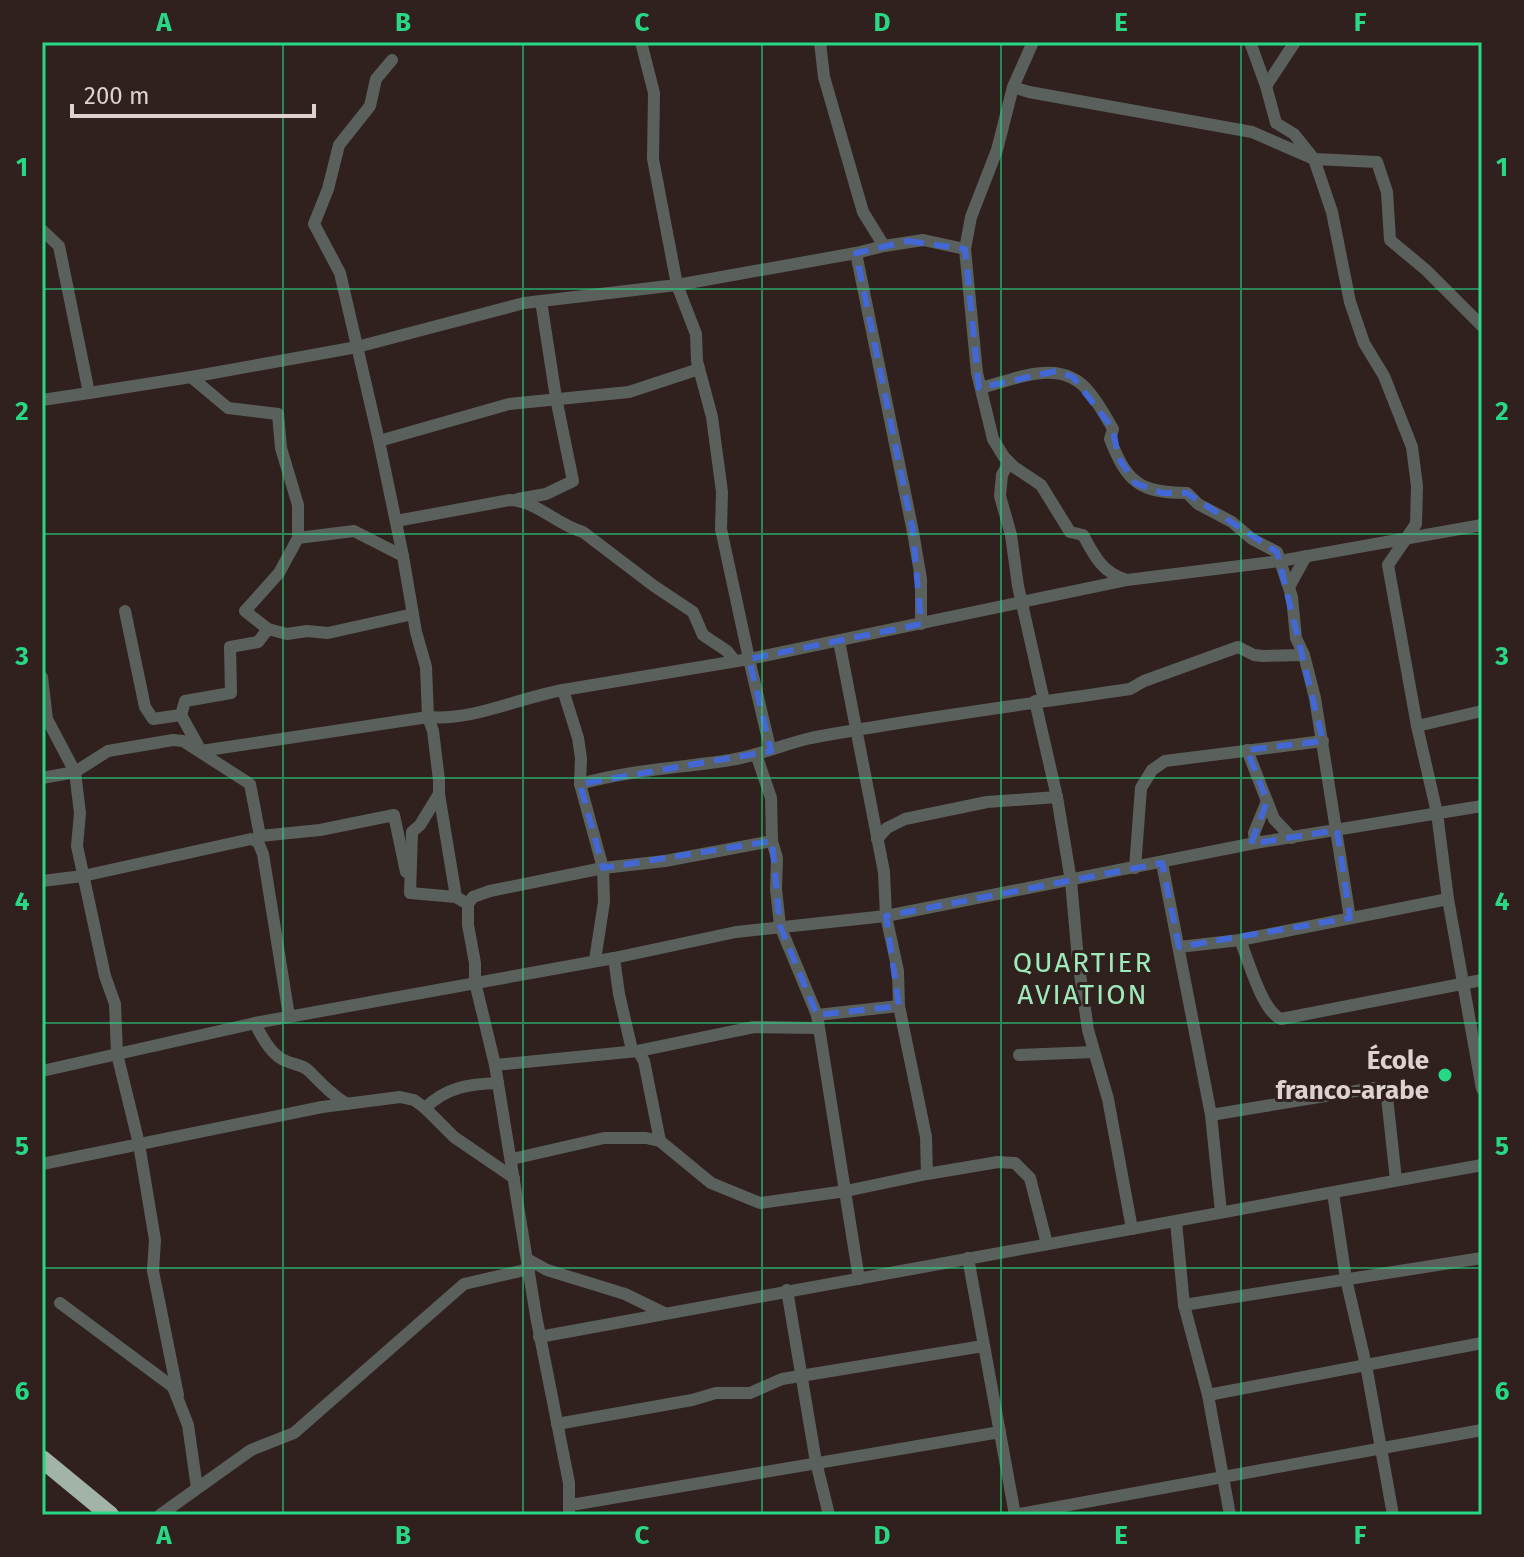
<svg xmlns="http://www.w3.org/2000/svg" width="1524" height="1557" viewBox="0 0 1524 1557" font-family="'Fira Sans',sans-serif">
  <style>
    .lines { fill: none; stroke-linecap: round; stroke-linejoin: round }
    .minor { stroke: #5a615c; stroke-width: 12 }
    .highway { stroke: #a2b3a8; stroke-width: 18 }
    .marked { fill: none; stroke: #4368d6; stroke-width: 6; stroke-dasharray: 16 10; stroke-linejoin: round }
    .grid { fill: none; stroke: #29d885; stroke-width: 2; stroke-opacity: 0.55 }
    .poi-dot { fill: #29d885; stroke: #30211f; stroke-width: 3 }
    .labels { text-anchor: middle; stroke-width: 6; stroke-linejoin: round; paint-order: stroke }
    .poi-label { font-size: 26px; font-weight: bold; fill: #ddd2d0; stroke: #30211f; text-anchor: end }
    .neighbourhood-label { font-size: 28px; letter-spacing: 2px; fill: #9ee9ba; stroke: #30211f }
    .neatline { fill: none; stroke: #29d885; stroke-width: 3 }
    .grid-label { font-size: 26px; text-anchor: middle; font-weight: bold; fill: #29d885 }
  </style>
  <rect width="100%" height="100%" fill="#30211f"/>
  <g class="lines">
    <!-- minor -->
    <g class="minor">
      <polyline points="820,42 824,77 863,212 884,246 923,240 965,249"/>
      <path d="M1033 42 1013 87 997 150 971 217 965 249 977 373 993 439 1004 457 1014 467 1041 485 1070 532 1083 535C1094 555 1101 571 1124 579"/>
      <polyline points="1250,42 1266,86 1276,123 1294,134 1314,159 1377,162 1387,192 1390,240 1426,270 1482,326"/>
      <polyline points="392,60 376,79 370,106 339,145 328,189 314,224 340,273 379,441 403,556"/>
      <polyline points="1266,86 1295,42"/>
      <polyline points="1013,87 1029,92 1252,132 1314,159 1332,212 1350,302 1364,343 1384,376 1412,447 1417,486 1416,524 1388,565 1417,726 1437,813 1448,899 1482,1089"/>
      <polyline points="42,230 59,246 89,393 191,377 228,408 278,414 281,448 298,505 298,538 354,531 403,556 416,632 426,667 428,717 433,731 439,780 439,794 420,825 412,832 410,893 456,897"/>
      <polyline points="884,246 856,253 677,285 696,334 697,361 712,417 722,492 721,529 749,659 1127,580 1280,561 1482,525"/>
      <polyline points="856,253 913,532 921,579 921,624"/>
      <polyline points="191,377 357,347 524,303 677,285 653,159 654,93 641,42"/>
      <path d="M981 388C1017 379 1062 356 1090 393 1099 404 1106 417 1113 429L1110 439C1127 482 1139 493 1187 493L1198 504 1232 522 1252 539 1277 552 1292 597 1296 638 1304 655 1315 698 1350 918"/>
      <polyline points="42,400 89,393"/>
      <polyline points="379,441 509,404 629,392 699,369"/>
      <polyline points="1009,462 1002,475 1000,496 1011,535 1018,586 1044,701"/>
      <polyline points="518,499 546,494 573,481 556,398 541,301"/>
      <path d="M396 521 510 500C537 501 557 525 583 532L654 586 693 612 703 635 727 651 735 661"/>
      <polyline points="1289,587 1306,556"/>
      <path d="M125 611 145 707 153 719 181 715 201 751 428 717C475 721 517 698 563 690L578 738 581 758 580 784 603 868 604 902 595 960"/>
      <polyline points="268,629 287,634 307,631 328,633 413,614"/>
      <polyline points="839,641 884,872 886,916 898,971 899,1006 926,1137 927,1174 998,1162 1015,1163 1030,1178 1047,1244"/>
      <polyline points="42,677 47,719 75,772 80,813 77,846 105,976 115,1004 117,1054 139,1144 155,1240 153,1271 178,1395"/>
      <polyline points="563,690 749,659 770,748"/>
      <polyline points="1035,701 1057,797 1071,881 1078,960 1088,1030 1108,1099 1132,1229"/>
      <polyline points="181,715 185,701 231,693 230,647 258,642 268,629 245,611 279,573 298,538"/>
      <polyline points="1417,726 1482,711"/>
      <polyline points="1247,750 1274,819 1292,838"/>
      <polyline points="756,754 771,798 772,841 777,858 776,889 780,926 817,1015 859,1279"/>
      <polyline points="42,778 75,772 108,751 173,740 183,741 250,784 260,836 320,830 394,815 406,872"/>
      <path d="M580 784C629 770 680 768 730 760 758 756 784 744 811 738 917 718 1023 705 1130 689L1144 681 1238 647 1254 655 1263 656 1304 655"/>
      <polyline points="439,794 456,897 468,904 468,925 475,963 475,982 495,1065 536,1316 569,1483 569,1515"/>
      <polyline points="877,839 887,828 905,819 987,802 1057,797"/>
      <polyline points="1255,843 1254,833 1267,801"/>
      <polyline points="1162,863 1211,1115 1221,1212"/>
      <polyline points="1135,868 1141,788 1152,770 1165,761 1323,741"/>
      <polyline points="42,881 83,876 251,839 258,842 263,854 289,1016"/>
      <polyline points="468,904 473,897 490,891 603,868 665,861 772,841"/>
      <path d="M1240 940C1248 959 1262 1011 1281 1019L1482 980"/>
      <polyline points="1179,947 1240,940 1448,899"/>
      <polyline points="614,958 619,994 632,1050"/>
      <polyline points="817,1015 899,1006"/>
      <path d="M255 1023C261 1036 272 1056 286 1061 294 1065 302 1064 309 1071 322 1084 331 1094 347 1104"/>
      <polyline points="638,1051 754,1027 818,1028"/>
      <polyline points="1019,1055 1094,1052"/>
      <polyline points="495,1065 638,1051 644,1061 660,1141"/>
      <polyline points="42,1071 255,1023 614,958 736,932 886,916 1255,843 1482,806"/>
      <path d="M425 1108C447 1087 469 1084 498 1083"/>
      <polyline points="1211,1115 1374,1088 1382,1091 1387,1097 1396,1180"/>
      <polyline points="512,1159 604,1138 646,1138 660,1141 711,1183 760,1203 846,1191 927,1174"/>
      <polyline points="42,1164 322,1107 400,1097 414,1100 425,1108 454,1137 514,1178"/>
      <polyline points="1333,1193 1346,1279 1366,1365 1393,1515"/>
      <polyline points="1176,1222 1184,1305 1208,1395 1230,1515"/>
      <polyline points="968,1258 1015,1515"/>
      <polyline points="527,1259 547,1270 625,1294 664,1313"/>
      <polyline points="787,1290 816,1462 829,1515"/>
      <polyline points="60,1303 173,1387 188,1425 197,1488"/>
      <polyline points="1184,1305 1482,1258"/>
      <polyline points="539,1337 1482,1165"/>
      <polyline points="1208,1395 1482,1343"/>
      <polyline points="557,1424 692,1400 716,1393 750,1393 782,1379 983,1346"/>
      <polyline points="571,1505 1000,1432"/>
      <polyline points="160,1515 251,1450 294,1433 464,1284 529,1269"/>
      <polyline points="1014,1515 1482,1430"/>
    </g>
    <!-- highway -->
    <polyline class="highway" points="42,1459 110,1515"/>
  </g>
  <!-- marked area -->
  <path class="marked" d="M908 241 965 249 979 388 1056 371 1073 377 1113 429 1118 457 1135 483 1162 493H1187L1277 552 1323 741 1247 750 1267 801 1251 844 1337 830 1350 918 1179 947 1162 863 886 916 899 1006 817 1015 780 926 772 841 603 868 580 784 771 751 749 659 921 624 913 532 856 253Z"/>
  <!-- grid -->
  <path class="grid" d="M283 42V1515M523 42V1515M762 42V1515M1001 42V1515M1241 42V1515M42 289H1482M42 534H1482M42 778H1482M42 1023H1482M42 1268H1482"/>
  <!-- markers -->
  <circle class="poi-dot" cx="1445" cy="1075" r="8"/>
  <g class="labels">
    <!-- poi labels -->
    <g class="poi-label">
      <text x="1429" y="1069">École<tspan x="1429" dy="30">franco-arabe</tspan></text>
    </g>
    <!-- neighbourhood labels -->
    <g class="neighbourhood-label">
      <text x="1083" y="972">QUARTIER<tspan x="1083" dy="32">AVIATION</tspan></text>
    </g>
  </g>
  <!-- border -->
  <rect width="1524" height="1557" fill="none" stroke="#30211f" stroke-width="88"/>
  <!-- scale -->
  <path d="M72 104v12h242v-12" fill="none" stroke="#ddd2d0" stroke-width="4"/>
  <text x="84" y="104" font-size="24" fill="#ddd2d0" stroke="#30211f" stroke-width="6" paint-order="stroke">200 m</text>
  <rect x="44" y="44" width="1436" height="1469" class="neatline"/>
  <g class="grid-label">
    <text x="164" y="31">A</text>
    <text x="403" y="31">B</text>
    <text x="642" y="31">C</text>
    <text x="882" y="31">D</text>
    <text x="1121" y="31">E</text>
    <text x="1360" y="31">F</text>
    <text x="22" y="176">1</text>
    <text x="1502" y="176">1</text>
    <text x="22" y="420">2</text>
    <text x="1502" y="420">2</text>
    <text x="22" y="665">3</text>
    <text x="1502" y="665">3</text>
    <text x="22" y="910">4</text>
    <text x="1502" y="910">4</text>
    <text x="22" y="1155">5</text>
    <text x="1502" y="1155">5</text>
    <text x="22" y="1400">6</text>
    <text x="1502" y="1400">6</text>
    <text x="164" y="1544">A</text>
    <text x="403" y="1544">B</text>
    <text x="642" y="1544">C</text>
    <text x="882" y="1544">D</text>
    <text x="1121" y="1544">E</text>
    <text x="1360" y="1544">F</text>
  </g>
</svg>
